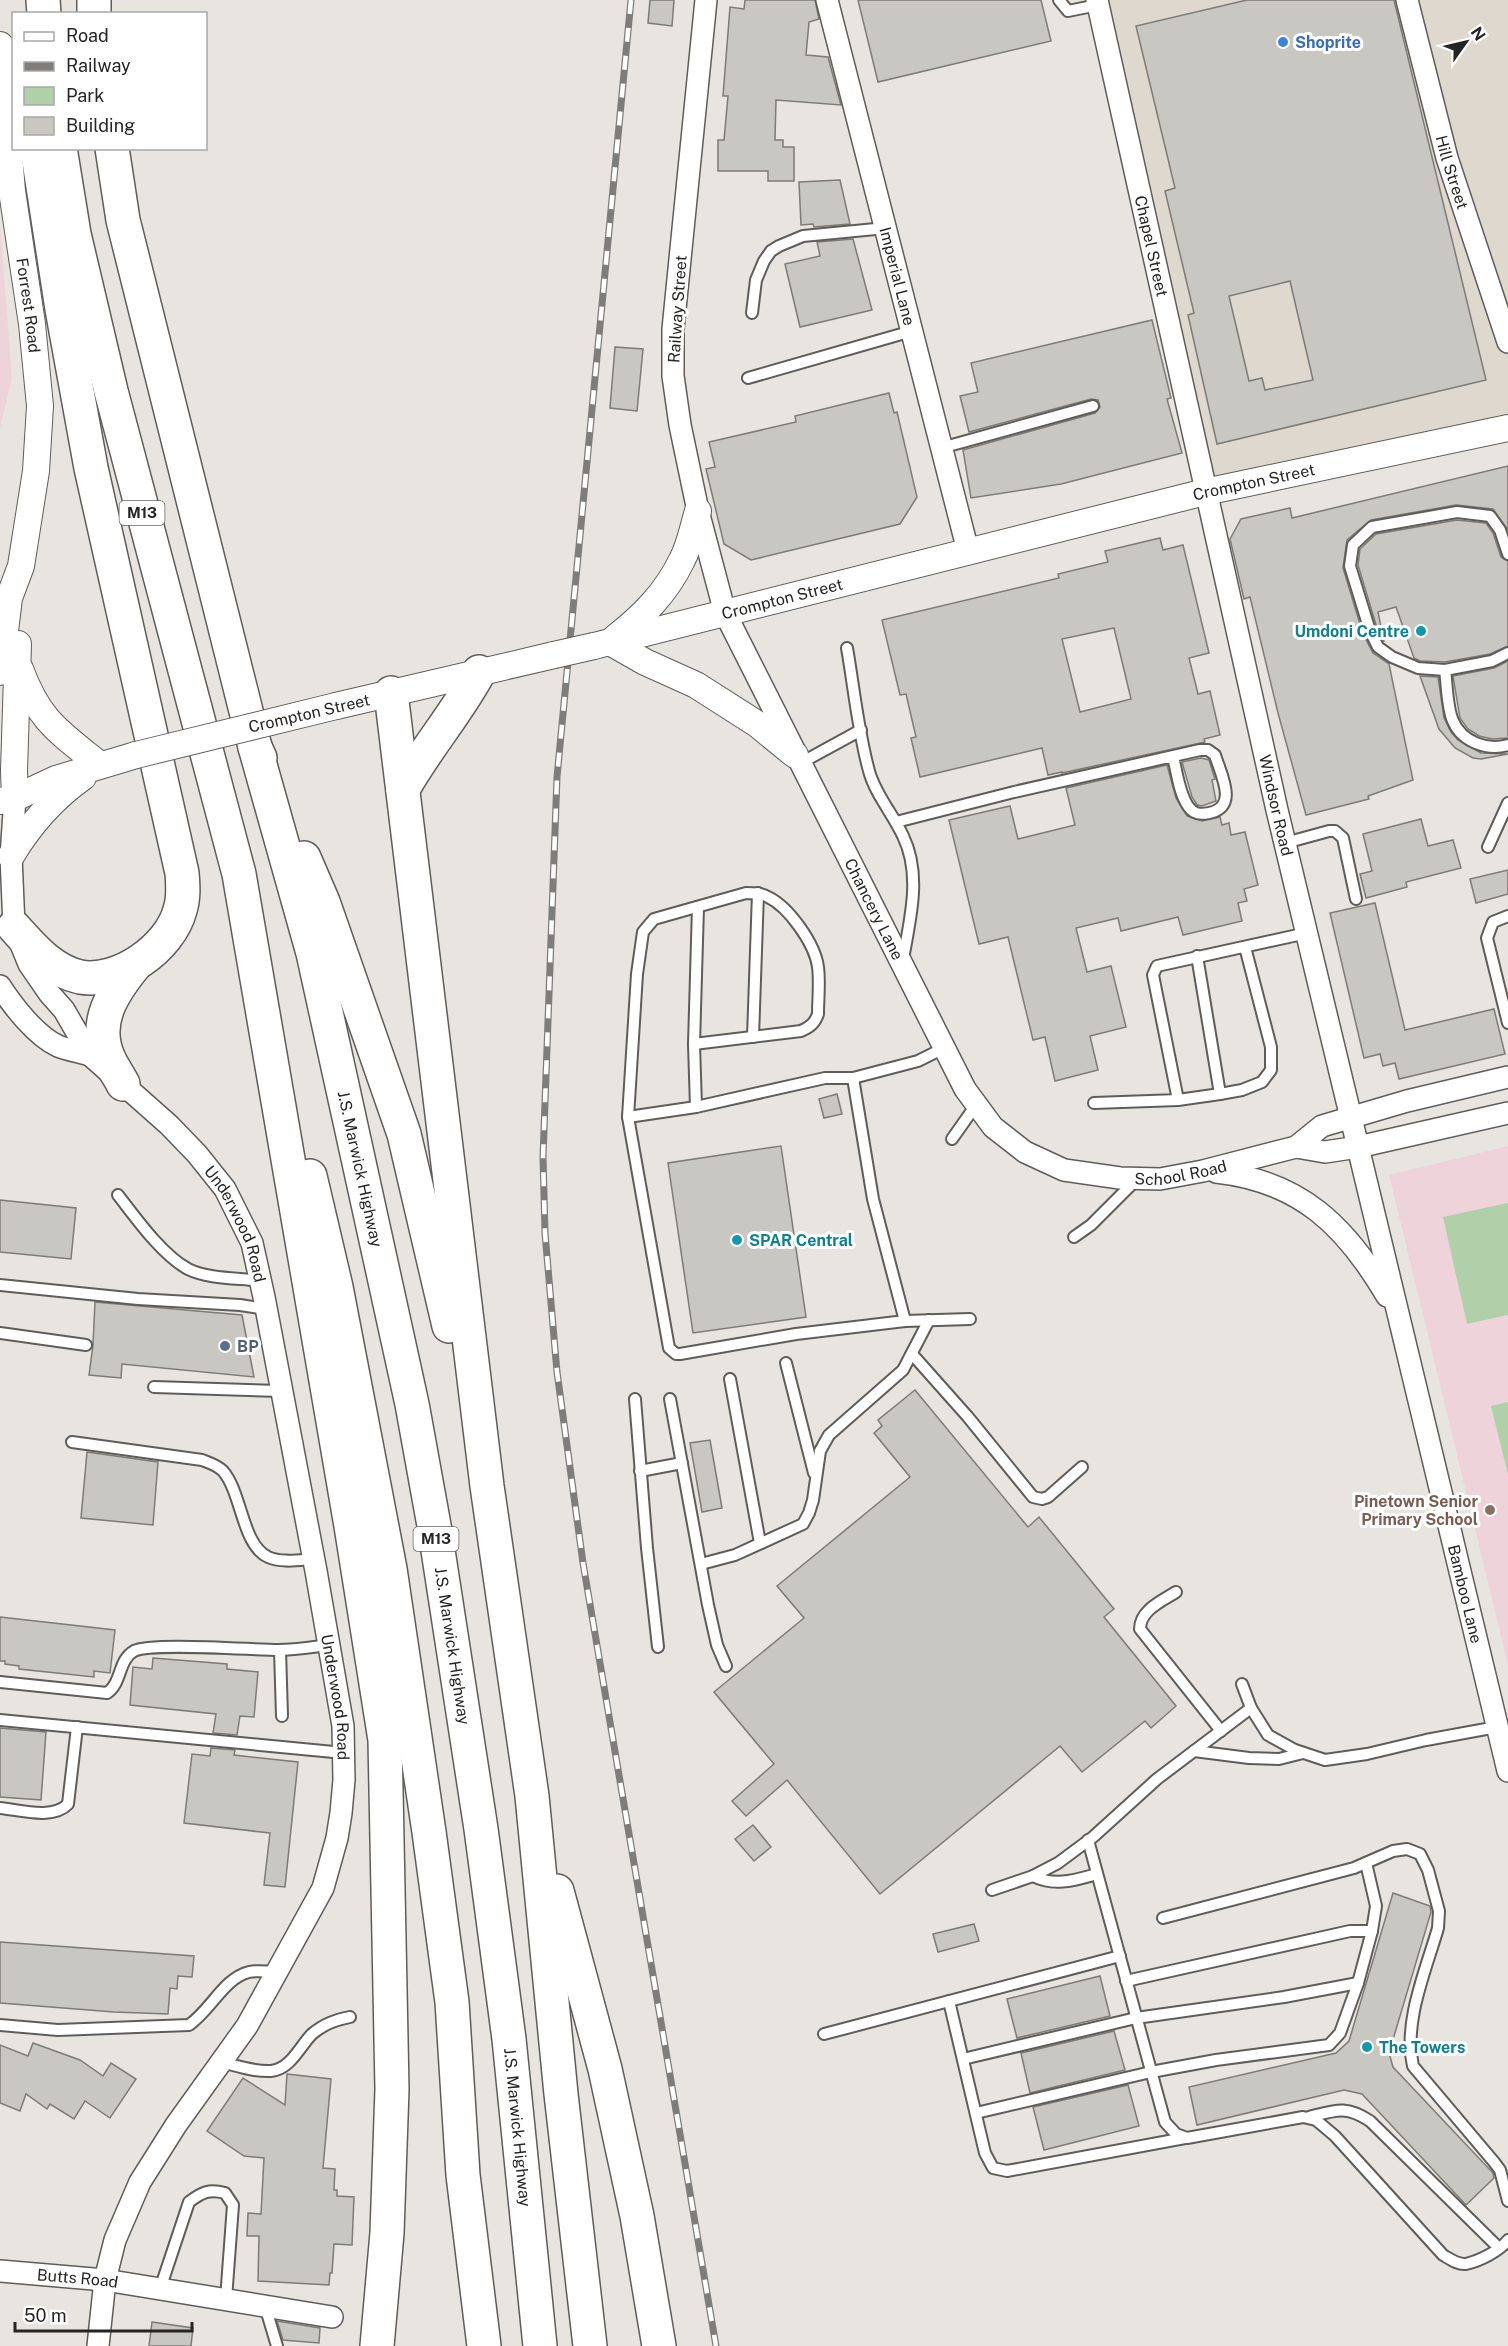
<svg xmlns="http://www.w3.org/2000/svg" width="1508" height="2346" viewBox="0 0 1508 2346" font-family="'Public Sans',sans-serif">
  <style>
    .built { fill: #dfd8ce }
    .education { fill: #eed4da }
    .green { fill: #b0d0a9 }
    .building { fill: #c9c7c2; stroke: #7d7b76; stroke-width: 1.5; fill-rule: evenodd }
    .lines { fill: none; stroke-linecap: round; stroke-linejoin: round }
    .service-casing { stroke: #5f5d59; stroke-width: 14 }
    .minor-casing { stroke: #5f5d59; stroke-width: 24 }
    .tertiary-casing { stroke: #5f5d59; stroke-width: 28 }
    .motorway-casing { stroke: #5f5d59; stroke-width: 36 }
    .service { stroke: #fff; stroke-width: 10 }
    .minor { stroke: #fff; stroke-width: 21 }
    .tertiary { stroke: #fff; stroke-width: 26 }
    .motorway { stroke: #fff; stroke-width: 33 }
    .rail-casing { stroke: #7f7d7a; stroke-width: 7 }
    .rail { stroke: #fff; stroke-width: 4.5; stroke-dasharray: 14; stroke-linecap: butt }
    .tertiary-bridge-casing { stroke: #5f5d59; stroke-width: 28; stroke-linecap: butt }
    .tertiary-bridge { stroke: #fff; stroke-width: 26 }
    .shop-dot { fill: #3f7fe0; stroke: #fff; stroke-width: 2 }
    .culture-dot { fill: #0f9aa8; stroke: #fff; stroke-width: 2 }
    .service-dot { fill: #5c6f8a; stroke: #fff; stroke-width: 2 }
    .education-dot { fill: #8d6e63; stroke: #fff; stroke-width: 2 }
    .labels { text-anchor: middle; stroke-width: 6; stroke-linejoin: round; paint-order: stroke }
    .shield { fill: #fff; stroke: #676665; stroke-width: 1.5 }
    .shield-label { font-size: 15px; font-weight: bold; fill: #262523 }
    .shop-label { font-size: 16px; font-weight: bold; fill: #366cbe; stroke: #fff; text-anchor: start }
    .street-label { font-size: 16px; fill: #262523; stroke: #fff }
    .culture-label { font-size: 16px; font-weight: bold; fill: #0d838f; stroke: #fff; text-anchor: start }
    .service-label { font-size: 16px; font-weight: bold; fill: #4e5e75; stroke: #fff; text-anchor: start }
    .education-label { font-size: 16px; font-weight: bold; fill: #785e54; stroke: #fff; text-anchor: end }
  </style>
  <rect width="100%" height="100%" fill="#e8e5e0"/>
  <!-- built -->
  <polygon class="built" points="1098,0 1508,0 1508,427 1206,491"/>
  <!-- education -->
  <g class="education">
    <polygon points="0,222 12,378 0,428"/>
    <polygon points="1508,1146 1508,1665 1389,1175"/>
  </g>
  <!-- green -->
  <g class="green">
    <polygon points="1508,1203 1508,1315 1467,1324 1443,1217"/>
    <polygon points="1508,1402 1508,1474 1491,1406"/>
  </g>
  <!-- building -->
  <g class="building">
    <polygon points="650,0 674,0 672,26 648,23"/>
    <polygon points="745,0 815,0 819,19 809,22 806,55 828,57 841,105 776,100 775,140 783,140 783,147 794,147 794,181 768,181 768,171 718,171 718,140 724,140 728,96 723,96 730,7 744,9"/>
    <polygon points="858,0 1041,0 1051,41 878,82"/>
    <path d="M1247 0H1394L1486 380 1217 444 1188 315 1194 313 1165 191 1175 188 1136 26ZM1290 281 1313 380 1265 390 1262 378 1249 381 1229 296Z"/>
    <polygon points="840,180 850,224 814,227 813,224 801,225 799,182"/>
    <polygon points="853,239 872,310 800,327 785,264 820,256 817,242"/>
    <polygon points="1152,320 1171,398 1167,399 1182,453 1061,484 971,498 963,450 1095,413 1100,407 1098,400 1091,399 969,432 960,396 978,392 971,363"/>
    <polygon points="615,347 643,349 637,411 610,408"/>
    <polygon points="889,393 894,413 897,412 917,497 900,524 751,560 724,544 706,469 715,467 709,442 796,422 795,416"/>
    <polygon points="1508,466 1508,530 1493,509 1456,505 1371,520 1347,540 1343,568 1363,634 1373,653 1389,664 1413,780 1368,796 1369,799 1306,815 1278,713 1250,597 1244,599 1230,539 1241,519 1290,508 1292,518"/>
    <polygon points="1457,520 1486,523 1493,533 1501,557 1508,561 1508,646 1490,654 1445,662 1420,661 1414,658 1396,607 1378,612 1384,642 1377,628 1358,565 1360,549 1376,534"/>
    <path d="M1160 538 1163 550 1183 545 1209 653 1189 658 1198 694 1210 691 1220 735 1204 739 1205 742 1062 773V772L1048 775 1042 748 920 777 911 738 916 737 906 694 900 695 882 620 1059 578 1058 574 1108 562 1105 551ZM1114 628 1131 699 1080 712 1062 639Z"/>
    <polygon points="1508,661 1508,738 1492,739 1479,736 1468,729 1460,718 1453,676 1494,668"/>
    <polygon points="1420,676 1438,677 1444,718 1451,732 1458,740 1481,753 1508,754 1481,759 1473,758 1455,748 1439,729"/>
    <polygon points="1201,758 1209,760 1215,779 1212,780 1216,801 1202,806 1197,805 1192,797 1182,762"/>
    <polygon points="1167,765 1176,798 1187,816 1202,821 1220,817 1222,825 1229,823 1231,835 1245,832 1258,885 1244,889 1247,901 1238,903 1242,921 1183,935 1178,917 1121,931 1118,918 1076,928 1087,972 1111,966 1126,1027 1090,1036 1098,1070 1055,1081 1045,1037 1033,1040 1008,937 979,944 949,820 1010,806 1018,839 1075,825 1066,788"/>
    <polygon points="1421,819 1428,846 1453,840 1461,868 1406,882 1407,887 1366,898 1360,874 1372,871 1363,834"/>
    <polygon points="1508,870 1508,894 1476,903 1470,879"/>
    <polygon points="1375,903 1405,1030 1494,1009 1505,1054 1399,1079 1395,1063 1383,1066 1380,1054 1364,1058 1330,913"/>
    <polygon points="837,1094 842,1114 824,1118 819,1099"/>
    <polygon points="781,1146 806,1317 693,1333 668,1163"/>
    <polygon points="0,1200 76,1208 71,1259 0,1252"/>
    <polygon points="95,1302 242,1315 254,1377 122,1364 121,1378 89,1375 93,1345"/>
    <polygon points="915,1390 1028,1527 1039,1517 1114,1609 1104,1617 1176,1706 1151,1728 1145,1721 1082,1772 1060,1746 880,1894 787,1780 746,1816 732,1801 774,1764 714,1692 804,1618 777,1586 910,1477 874,1433 882,1426 878,1420"/>
    <polygon points="710,1440 722,1508 702,1512 690,1443"/>
    <polygon points="87,1452 158,1462 153,1525 81,1518"/>
    <polygon points="0,1617 115,1630 110,1673 94,1671 94,1677 19,1669 19,1666 5,1664 5,1661 0,1661"/>
    <polygon points="153,1658 227,1664 227,1669 258,1672 254,1717 240,1716 237,1735 213,1733 216,1714 130,1705 133,1667 152,1669"/>
    <polygon points="0,1728 46,1732 41,1800 0,1797"/>
    <polygon points="211,1748 235,1750 234,1755 298,1762 285,1887 264,1885 270,1833 184,1823 192,1754 210,1756"/>
    <polygon points="753,1825 771,1847 754,1861 735,1839"/>
    <polygon points="1393,1893 1430,1906 1431,1912 1389,2053 1393,2067 1493,2173 1494,2178 1466,2205 1362,2094 1344,2090 1197,2125 1189,2087 1336,2053 1349,2041"/>
    <polygon points="974,1924 979,1941 938,1952 933,1934"/>
    <polygon points="0,1942 194,1956 192,1977 178,1976 177,1989 170,1988 168,2014 114,2012 0,2003"/>
    <polygon points="1100,1976 1110,2016 1017,2038 1007,1999"/>
    <polygon points="1114,2031 1125,2070 1030,2093 1021,2053"/>
    <polygon points="33,2043 80,2060 103,2076 111,2063 136,2079 110,2118 85,2101 74,2119 50,2104 47,2109 26,2094 20,2111 0,2103 0,2045 28,2056"/>
    <polygon points="287,2074 331,2079 323,2168 335,2169 334,2190 337,2190 337,2196 354,2197 352,2245 334,2244 332,2273 330,2273 329,2285 258,2281 259,2236 247,2236 248,2213 261,2214 264,2158 244,2156 207,2131 243,2078 285,2105"/>
    <polygon points="1128,2085 1139,2126 1044,2150 1033,2107"/>
    <polygon points="277,2321 320,2328 319,2343 283,2340"/>
    <polygon points="152,2322 193,2328 191,2346 149,2346"/>
  </g>
  <g class="lines">
    <defs>
      <g id="service">
        <polyline points="1059,0 1068,11 1098,5"/>
        <polyline points="752,313 756,280 764,261 771,251 779,246 803,236 886,228"/>
        <polyline points="748,378 912,331"/>
        <polyline points="941,448 1093,406"/>
        <polyline points="1508,554 1500,530 1490,516 1457,512 1372,527 1353,545 1350,566 1370,631 1378,647 1392,657 1418,668 1445,670 1492,661 1508,653"/>
        <path d="M847 648C854 688 858 731 869 771 875 794 893 814 903 836 922 875 910 919 903 959"/>
        <path d="M1445 670C1447 684 1447 708 1453 721 1462 742 1487 751 1508 745"/>
        <polyline points="799,764 861,730"/>
        <path d="M896 822 1014 792 1200 750H1208L1215 755C1221 775 1239 807 1209 813 1200 815 1193 814 1188 806 1179 793 1177 772 1173 757"/>
        <polyline points="1285,843 1329,831 1335,831 1343,838 1356,899"/>
        <polyline points="1488,847 1508,803"/>
        <polyline points="1508,916 1493,922 1487,938 1508,1023"/>
        <polyline points="1197,956 1220,1094 1242,1090 1262,1082 1271,1070 1271,1047 1245,947"/>
        <polyline points="753,1037 758,893"/>
        <path d="M694 1044 801 1031C810 1027 815 1023 818 1014 818 999 820 983 818 967 815 944 789 907 768 897 761 893 754 893 746 893L654 919 643 932 637 974 628 1117 669 1348 676 1354H680L796 1334 905 1321"/>
        <polyline points="853,1078 873,1199 905,1321 970,1319"/>
        <polyline points="1178,1100 1220,1094"/>
        <polyline points="1094,1103 1178,1100 1153,975 1157,966 1307,933"/>
        <polyline points="696,1107 694,1044 698,907"/>
        <polyline points="628,1117 696,1107 825,1078 853,1078 918,1061 944,1048"/>
        <polyline points="952,1139 976,1105"/>
        <path d="M118 1195C136 1218 162 1255 188 1269 208 1279 238 1278 261 1281"/>
        <polyline points="1074,1237 1091,1225 1137,1179"/>
        <polyline points="0,1285 138,1299 240,1305 266,1309"/>
        <polyline points="0,1333 86,1345"/>
        <polyline points="912,1354 968,1417 1033,1497 1042,1499 1048,1497 1082,1467"/>
        <polyline points="786,1363 814,1473"/>
        <polyline points="730,1379 760,1543"/>
        <polyline points="154,1387 281,1391"/>
        <polyline points="635,1399 647,1548 658,1647"/>
        <polyline points="670,1399 708,1605 717,1645 726,1666"/>
        <path d="M72 1442 202 1460C210 1463 217 1465 223 1471 242 1493 242 1545 268 1557 281 1563 299 1560 314 1559"/>
        <polyline points="640,1471 682,1463"/>
        <polyline points="701,1564 735,1555 803,1524 809,1513 813,1500 820,1451 829,1435 903,1370 929,1320"/>
        <path d="M1176 1592C1162 1601 1140 1610 1140 1629L1221 1731"/>
        <polyline points="280,1650 282,1716"/>
        <path d="M0 1682 107 1693C122 1683 118 1660 134 1651 151 1642 253 1650 278 1650 295 1650 312 1647 329 1645"/>
        <polyline points="1242,1684 1251,1708 1268,1735 1295,1750 1325,1760 1367,1754 1426,1740 1497,1727"/>
        <polyline points="0,1720 344,1753"/>
        <polyline points="1194,1751 1249,1758 1279,1759 1303,1753"/>
        <path d="M0 1808C20 1810 53 1820 68 1804L77 1727"/>
        <path d="M1088 1840 1165 2122 1176 2134 1187 2138 1303 2117 1316 2120 1335 2136 1443 2255C1450 2259 1458 2265 1466 2264 1479 2261 1500 2251 1508 2240"/>
        <path d="M1033 1876C1055 1887 1075 1880 1097 1874"/>
        <polyline points="992,1890 1033,1876 1058,1863 1093,1837 1157,1779 1251,1708"/>
        <path d="M1163 1918 1354 1868 1393 1851 1407 1849 1420 1854 1428 1870 1439 1911 1438 1928C1426 1970 1403 2022 1413 2066L1494 2162 1500 2170 1508 2201"/>
        <polyline points="1126,1981 1350,1931 1372,1931"/>
        <polyline points="949,2001 985,2153 993,2168 1007,2171 1185,2138"/>
        <path d="M0 2025 58 2030 189 2025C211 2010 224 1978 249 1972 258 1970 268 1972 277 1972"/>
        <polyline points="824,2034 1120,1956"/>
        <polyline points="963,2059 1136,2018 1284,1997 1358,1983"/>
        <path d="M221 2062C238 2066 254 2072 271 2071 291 2069 300 2046 312 2034 324 2024 335 2020 350 2017"/>
        <polyline points="976,2113 1151,2072 1216,2060 1329,2045 1340,2033 1358,1983 1372,1931 1376,1906 1366,1863"/>
        <path d="M1309 2117C1336 2110 1346 2105 1370 2121L1499 2248"/>
        <path d="M160 2289 189 2202C202 2192 209 2189 225 2193L233 2205 226 2299"/>
        <polyline points="265,2306 277,2346"/>
      </g>
      <g id="minor">
        <path id="s1" d="M706 0 673 329V376L680 425 698 511 725 613 965 1089 993 1127 1025 1152 1064 1170 1120 1178 1160 1179 1203 1171 1296 1147 1322 1126 1407 1101 1508 1077"/>
        <path id="s2" d="M827 0 968 551"/>
        <path id="s3" d="M1097 0 1277 810 1508 1771"/>
        <path id="s4" d="M1407 0 1447 158 1508 342"/>
        <path id="s5" d="M15 798 11 856 14 927 29 964 49 993 64 1010 90 1055 169 1125 197 1154 225 1189 252 1243 264 1297 316 1571 343 1726 344 1780 341 1813 337 1838 323 1888 247 2026 176 2125 140 2182 115 2240 105 2280 98 2346"/>
        <path d="M0 986C13 1006 36 1036 58 1046 68 1050 80 1052 90 1055"/>
        <polyline points="1296,1147 1325,1152 1358,1147 1508,1113"/>
        <path d="M1216 1172C1300 1181 1346 1226 1387 1296"/>
        <path id="s6" d="M0 2271 105 2280 332 2317"/>
      </g>
      <g id="tertiary">
        <path id="s7" d="M0 45 12 191 32 324 40 406 36 471 21 566 9 598 0 672"/>
        <path d="M615 638C643 616 666 593 682 560 690 545 693 527 698 511"/>
        <polyline points="610,642 645,662 696,685 757,724 795,755"/>
        <path id="s8" d="M594 646 1205 492 1508 428"/>
        <path d="M20 669C39 721 59 732 100 765"/>
        <polyline points="336,706 554,655"/>
        <polyline points="15,798 14,771 18,644"/>
        <polyline points="0,801 15,798 56,779 136,755"/>
        <path d="M11 856C30 824 52 799 83 777"/>
      </g>
      <g id="motorway">
        <polyline points="43,0 44,14"/>
        <polyline points="94,0 94,14"/>
        <polyline points="60,148 74,234 111,391 239,874 351,1526 385,1740 392,2089 387,2233 377,2346"/>
        <polyline points="112,148 123,220 255,747 260,758"/>
        <polyline points="391,693 487,1486 532,1796 561,2094 590,2346"/>
        <path id="s9" d="M255 747 313 953 412 1404 435 1531 481 1829 509 2039 540 2346"/>
        <path d="M403 789C426 748 457 713 479 672"/>
        <polyline points="304,858 323,902 404,1134 449,1326"/>
        <path d="M14 927C32 947 52 971 80 977 119 984 170 948 180 910 184 898 183 885 182 873L91 468 62 309 37 148"/>
        <path d="M123 1084C119 1076 113 1068 109 1059 92 1023 113 992 135 965"/>
        <polyline points="310,1176 336,1287 390,1569 429,1832 452,2002 463,2175 484,2346"/>
        <polyline points="557,1891 605,2069 637,2216 659,2346"/>
      </g>
    </defs>
    <!-- service casing -->
    <use href="#service" class="service-casing"/>
    <!-- minor casing -->
    <use href="#minor" class="minor-casing"/>
    <!-- tertiary casing -->
    <use href="#tertiary" class="tertiary-casing"/>
    <!-- motorway casing -->
    <use href="#motorway" class="motorway-casing"/>
    <!-- service -->
    <use href="#service" class="service"/>
    <!-- minor -->
    <use href="#minor" class="minor"/>
    <!-- tertiary -->
    <use href="#tertiary" class="tertiary"/>
    <!-- motorway -->
    <use href="#motorway" class="motorway"/>
    <defs>
      <polyline id="rail" points="631,0 557,777 543,1157 545,1233 557,1372 583,1563 716,2346"/>
    </defs>
    <!-- rail casing -->
    <use href="#rail" class="rail-casing"/>
    <!-- rail -->
    <use href="#rail" class="rail"/>
    <defs>
      <g id="tertiary-bridge">
        <polyline points="554,655 594,646"/>
        <polyline points="136,755 336,706"/>
      </g>
    </defs>
    <!-- tertiary-bridge casing -->
    <use href="#tertiary-bridge" class="tertiary-bridge-casing"/>
    <!-- tertiary-bridge -->
    <use href="#tertiary-bridge" class="tertiary-bridge"/>
  </g>
  <!-- markers -->
  <circle class="shop-dot" cx="1283" cy="42" r="6"/>
  <g class="culture-dot">
    <circle cx="1421" cy="631" r="6"/>
    <circle cx="737" cy="1240" r="6"/>
    <circle cx="1367" cy="2047" r="6"/>
  </g>
  <circle class="service-dot" cx="225" cy="1346" r="6"/>
  <circle class="education-dot" cx="1490" cy="1510" r="6"/>
  <g class="labels">
    <!-- shield labels -->
    <g class="shield">
      <rect x="119.5" y="501" width="45" height="24" rx="4.5"/>
      <rect x="413.5" y="1527" width="45" height="24" rx="4.5"/>
    </g>
    <g class="shield-label">
      <text x="142" y="518">M13</text>
      <text x="436" y="1544">M13</text>
    </g>
    <!-- shop labels -->
    <g class="shop-label">
      <text x="1295" y="48">Shoprite</text>
    </g>
    <!-- street labels -->
    <g class="street-label">
      <text dy="6" stroke="none"><textPath href="#s4" startOffset="178">Hill Street</textPath></text>
      <text dy="6" stroke="none"><textPath href="#s3" startOffset="252">Chapel Street</textPath></text>
      <text dy="6" stroke="none"><textPath href="#s2" startOffset="285">Imperial Lane</textPath></text>
      <text dy="6" stroke="none"><textPath href="#s7" startOffset="262">Forrest Road</textPath></text>
      <text transform="translate(677 309) rotate(-86)" y="6">Railway Street</text>
      <text dy="6" stroke="none"><textPath href="#s8" startOffset="680">Crompton Street</textPath></text>
      <text dy="6" stroke="none"><textPath href="#s8" startOffset="194">Crompton Street</textPath></text>
      <text transform="translate(309 713) rotate(-13)" y="6">Crompton Street</text>
      <text dy="6" stroke="none"><textPath href="#s3" startOffset="825">Windsor Road</textPath></text>
      <text dy="6" stroke="none"><textPath href="#s1" startOffset="952">Chancery Lane</textPath></text>
      <text dy="6" stroke="none"><textPath href="#s9" startOffset="435">J.S. Marwick Highway</textPath></text>
      <text dy="6" stroke="none"><textPath href="#s1" startOffset="1402">School Road</textPath></text>
      <text dy="6" stroke="none"><textPath href="#s5" startOffset="506">Underwood Road</textPath></text>
      <text dy="6" stroke="none"><textPath href="#s3" startOffset="1636">Bamboo Lane</textPath></text>
      <text dy="6" stroke="none"><textPath href="#s9" startOffset="921">J.S. Marwick Highway</textPath></text>
      <text dy="6" stroke="none"><textPath href="#s5" startOffset="992">Underwood Road</textPath></text>
      <text dy="6" stroke="none"><textPath href="#s9" startOffset="1407">J.S. Marwick Highway</textPath></text>
      <text dy="6" stroke="none"><textPath href="#s6" startOffset="78">Butts Road</textPath></text>
    </g>
    <!-- culture labels -->
    <g class="culture-label">
      <text x="1409" y="637" text-anchor="end">Umdoni Centre</text>
      <text x="749" y="1246">SPAR Central</text>
      <text x="1379" y="2053">The Towers</text>
    </g>
    <!-- service labels -->
    <g class="service-label">
      <text x="237" y="1352">BP</text>
    </g>
    <!-- education labels -->
    <g class="education-label">
      <text x="1478" y="1507">Pinetown Senior<tspan x="1478" dy="18">Primary School</tspan></text>
    </g>
  </g>
  <!-- legend -->
  <rect x="12" y="12" width="195" height="138" fill="#ffffff" stroke="#a8a8a7" stroke-width="1.5"/>
  <rect x="24" y="32" width="30" height="9" fill="#ffffff" stroke="#a8a8a7" stroke-width="1.5"/>
  <text x="66" y="42" font-size="18" fill="#262523">Road</text>
  <rect x="24" y="62" width="30" height="9" fill="#7f7d7a" stroke="#a8a8a7" stroke-width="1.5"/>
  <text x="66" y="72" font-size="18" fill="#262523">Railway</text>
  <rect x="24" y="87" width="30" height="18" fill="#b0d0a9" stroke="#a8a8a7" stroke-width="1.5"/>
  <text x="66" y="102" font-size="18" fill="#262523">Park</text>
  <rect x="24" y="117" width="30" height="18" fill="#c9c7c2" stroke="#a8a8a7" stroke-width="1.5"/>
  <text x="66" y="132" font-size="18" fill="#262523">Building</text>
  <!-- north arrow -->
  <g transform="translate(1466 42) rotate(56)" stroke="#ffffff" stroke-width="4.5" paint-order="stroke">
  <path d="M0-4.5L10 22L0 15L-10 22Z" fill="#262523"/>
  <text y="-9" font-size="16" font-weight="bold" text-anchor="middle" fill="#262523">N</text>
  </g>
  <!-- scale -->
  <path d="M15 2322v9h177v-9" fill="none" stroke="#262523" stroke-width="3"/>
  <text x="24" y="2322" font-size="18" fill="#262523" stroke="#ffffff" stroke-width="4.5" paint-order="stroke">50 m</text>
</svg>
